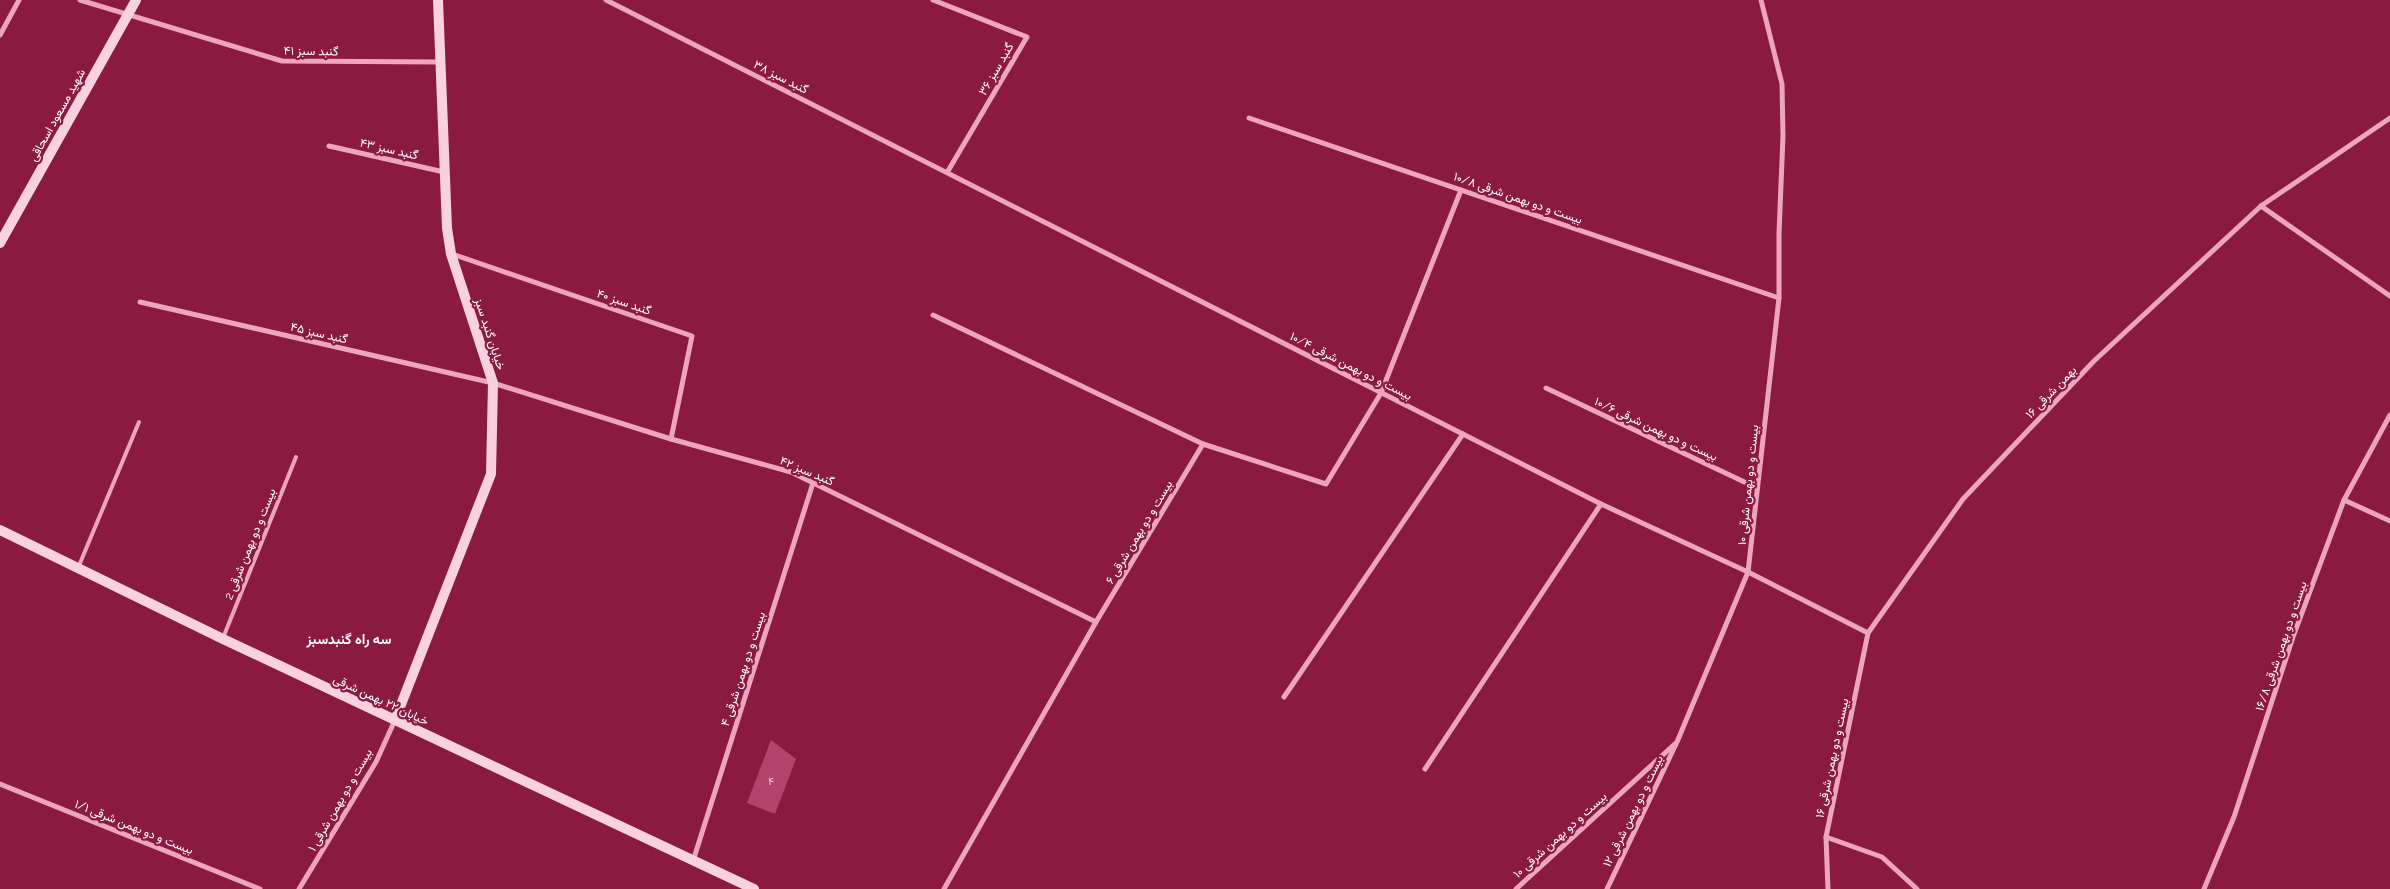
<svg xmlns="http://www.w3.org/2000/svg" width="2390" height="889" viewBox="0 0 2390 889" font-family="Raleway,Vazirmatn,sans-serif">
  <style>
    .building { fill: #b3436a }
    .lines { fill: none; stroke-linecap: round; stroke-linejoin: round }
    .lane { stroke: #eda5bf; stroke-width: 4 }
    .street { stroke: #eda5bf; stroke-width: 5 }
    .secondary { stroke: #f9d1df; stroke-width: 10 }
    .labels { text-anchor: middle; stroke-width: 4.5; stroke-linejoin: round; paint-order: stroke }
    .number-label { font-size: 10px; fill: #ecd0da }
    .street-label { font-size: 12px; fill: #fff; stroke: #8b1a41 }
    .neighbourhood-label { font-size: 14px; font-weight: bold; fill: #fff; stroke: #8b1a41 }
  </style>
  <rect width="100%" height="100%" fill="#8b1a41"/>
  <!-- building -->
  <polygon class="building" points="771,740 796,759 775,814 747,803"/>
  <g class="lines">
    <!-- lane -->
    <g class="lane">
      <polyline points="78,568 139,422"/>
      <polyline points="223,638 296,457"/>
    </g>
    <!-- street -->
    <g class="street">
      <polyline points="80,0 282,61 440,62"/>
      <polyline points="606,0 1601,504 1748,572 1868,633"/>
      <polyline points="933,0 1027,37 948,171"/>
      <polyline points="0,35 19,0"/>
      <polyline points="1249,118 1779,298"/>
      <polyline points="329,146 444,172"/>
      <polyline points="2261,206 2390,296"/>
      <polyline points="452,254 692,336 671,439"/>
      <polyline points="140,302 493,383 671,439 791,472 1096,622"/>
      <polyline points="933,315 1203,444 1096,622 944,889"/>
      <polyline points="1546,388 1757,488"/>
      <polyline points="1203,444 1326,484 1381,393 1461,190"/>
      <polyline points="2344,500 2390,521"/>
      <polyline points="1284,697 1463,434"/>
      <polyline points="1425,769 1601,504"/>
      <polyline points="0,784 260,889"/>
      <polyline points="1826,837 1882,857 1917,889"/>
      <polyline points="693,861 813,483"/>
      <polyline points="299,889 376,762 395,720"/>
      <polyline points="1516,889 1677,742 1748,572 1779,298 1779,233 1783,136 1782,84 1761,0"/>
      <polyline points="1607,889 1676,744"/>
      <polyline points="1828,889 1826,837 1868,633 1963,499 2094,361 2261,206 2390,118"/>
      <polyline points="2204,889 2234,817 2293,637 2344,500 2390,415"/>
    </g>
    <!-- secondary -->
    <g class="secondary">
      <polyline points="0,243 136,0"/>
      <polyline points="0,530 223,639 754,889"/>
      <polyline points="395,720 491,474 493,383 451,254 447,228 438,0"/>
    </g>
  </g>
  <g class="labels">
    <!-- number labels -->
    <g class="number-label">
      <text x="771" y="785">۴</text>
    </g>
    <!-- street labels -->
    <g class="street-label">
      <text transform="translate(311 51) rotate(1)" y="4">گنبد سبز ۴۱</text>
      <text transform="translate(996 69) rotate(-60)" y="4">گنبد سبز ۳۶</text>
      <text transform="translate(781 77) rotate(27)" y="4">گنبد سبز ۳۸</text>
      <text transform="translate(57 115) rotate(-61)" y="4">شهید مسعود اسحاقی</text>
      <text transform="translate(389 149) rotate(13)" y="4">گنبد سبز ۴۳</text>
      <text transform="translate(1518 198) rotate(19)" y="4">بیست و دو بهمن شرقی ۱۰/۸</text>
      <text transform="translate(624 302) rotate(19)" y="4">گنبد سبز ۴۰</text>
      <text transform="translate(319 333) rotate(13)" y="4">گنبد سبز ۴۵</text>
      <text transform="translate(490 334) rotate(72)" y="4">خیابان گنبد سبز</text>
      <text transform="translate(1351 366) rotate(27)" y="4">بیست و دو بهمن شرقی ۱۰/۴</text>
      <text transform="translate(2051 392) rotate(-46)" y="4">بهمن شرقی ۱۶</text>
      <text transform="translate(1656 429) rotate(25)" y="4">بیست و دو بهمن شرقی ۱۰/۶</text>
      <text transform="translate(807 471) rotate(23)" y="4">گنبد سبز ۴۲</text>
      <text transform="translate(1748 485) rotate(-84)" y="4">بیست و دو بهمن شرقی ۱۰</text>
      <text transform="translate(1139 532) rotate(-59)" y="4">بیست و دو بهمن شرقی ۶</text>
      <text transform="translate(250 544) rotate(-68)" y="4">بیست و دو بهمن شرقی 2</text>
      <text transform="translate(2281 646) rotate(-71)" y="4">بیست و دو بهمن شرقی ۱۶/۸</text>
      <text transform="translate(743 669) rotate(-72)" y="4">بیست و دو بهمن شرقی ۴</text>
      <text transform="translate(381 700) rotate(25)" y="4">خیابان ۲۲ بهمن شرقی</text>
      <text transform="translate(1832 758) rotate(-78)" y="4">بیست و دو بهمن شرقی ۱۶</text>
      <text transform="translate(340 800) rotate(-60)" y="4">بیست و دو بهمن شرقی ۱</text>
      <text transform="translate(1633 811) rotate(-64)" y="4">بیست و دو بهمن شرقی ۱۲</text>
      <text transform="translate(134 827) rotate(22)" y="4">بیست و دو بهمن شرقی ۱/۱</text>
      <text transform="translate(1560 835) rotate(-42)" y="4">بیست و دو بهمن شرقی ۱۰</text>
    </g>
    <!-- neighbourhood labels -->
    <g class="neighbourhood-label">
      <text x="349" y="644">سه راه گنبدسبز</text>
    </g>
  </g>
</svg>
